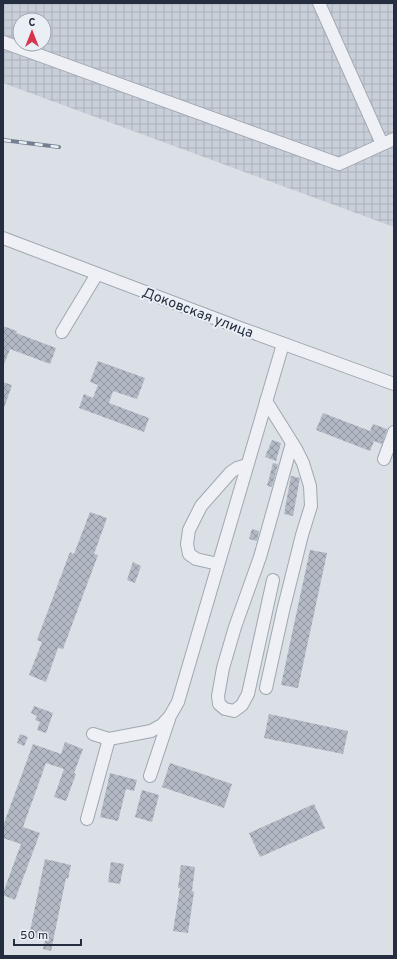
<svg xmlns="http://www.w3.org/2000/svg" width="397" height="959" viewBox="0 0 397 959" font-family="Overpass,sans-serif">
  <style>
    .industrial { fill: url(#industrial-grid); fill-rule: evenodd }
    .building { fill: url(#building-cross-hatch) }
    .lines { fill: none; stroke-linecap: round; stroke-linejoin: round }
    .minor-casing { stroke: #a0a7b1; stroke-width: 14 }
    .minor { stroke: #eef0f5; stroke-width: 12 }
    .rail-casing { stroke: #747f91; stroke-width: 4 }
    .rail { stroke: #eaeff5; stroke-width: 2.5; stroke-dasharray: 8; stroke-linecap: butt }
    .labels { text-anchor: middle; stroke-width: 4; stroke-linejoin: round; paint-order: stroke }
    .street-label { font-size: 14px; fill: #242e3e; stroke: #eaeff5 }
  </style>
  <defs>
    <pattern id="industrial-grid" width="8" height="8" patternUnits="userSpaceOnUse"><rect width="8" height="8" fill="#c9cfd9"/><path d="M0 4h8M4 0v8" fill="none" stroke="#acb2bb"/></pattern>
    <pattern id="building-cross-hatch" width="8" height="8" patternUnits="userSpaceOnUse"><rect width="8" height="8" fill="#b2b9c4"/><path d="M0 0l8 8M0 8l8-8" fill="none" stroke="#9197a1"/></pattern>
  </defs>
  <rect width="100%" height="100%" fill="#dbe0e7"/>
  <!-- industrial -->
  <path class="industrial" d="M3 3H394V227L3 83ZM20 20H44V44H20Z"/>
  <!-- building -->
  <g class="building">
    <polygon points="3,326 17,331 16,333 56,348 50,364 10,349 3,367"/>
    <polygon points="98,361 145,378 137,399 113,391 109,403 149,418 144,432 79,408 84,394 93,398 98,385 90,382"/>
    <polygon points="3,382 12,385 4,408 3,408"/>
    <polygon points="323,413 370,431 373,424 387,429 382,444 374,441 370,451 316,430"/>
    <polygon points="272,440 281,443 276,461 265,457"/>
    <polygon points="273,463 278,464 272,487 267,486"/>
    <polygon points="291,476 300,478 293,516 284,514"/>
    <polygon points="90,512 107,518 94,554 98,555 63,649 58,648 46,682 29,675 42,642 37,640 70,552 74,554"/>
    <polygon points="252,529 259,531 257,541 249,539"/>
    <polygon points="310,550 327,553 298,688 281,685"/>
    <polygon points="133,562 141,566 135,583 127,580"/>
    <polygon points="34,706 53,713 46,733 37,730 40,722 35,720 37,716 31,713"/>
    <polygon points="269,714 348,731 343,754 264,738"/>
    <polygon points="20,734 28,737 24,746 17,743"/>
    <polygon points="65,742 83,749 74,773 76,774 66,801 54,797 64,769 46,763 23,827 40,833 15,900 3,895 3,893 21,844 3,838 3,826 33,744 61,754"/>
    <polygon points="170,763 232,784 224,808 162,787"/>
    <polygon points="110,773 137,780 134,791 126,789 118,821 100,817"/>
    <polygon points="142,790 159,795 152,822 135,817"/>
    <polygon points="314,804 325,828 260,857 249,833"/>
    <polygon points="45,859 71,865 68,879 66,878 51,951 43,949 45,940 29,936"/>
    <polygon points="111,862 124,864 120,884 108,882"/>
    <polygon points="181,865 195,867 192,891 194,892 188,933 173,931 180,888 178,888"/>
  </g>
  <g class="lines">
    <defs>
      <g id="minor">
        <polyline points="319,3 382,144"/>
        <polyline points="3,42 339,164 394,139"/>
        <polyline points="3,238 243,329 394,384"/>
        <polyline points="62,332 97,274"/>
        <polyline points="384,459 394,432"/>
        <polyline points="218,564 196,559 189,554 187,544 189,530 201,506 231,472 237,468 247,465"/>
        <polyline points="273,580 248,694 242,705 234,711 225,709 219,704 218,696 223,668 235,627 260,557 292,443"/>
        <polyline points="266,688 283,611 302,535 311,506 310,486 303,463 296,449 266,401"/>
        <polyline points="93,734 109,739 151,731 162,725 170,716 178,702 283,344"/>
        <polyline points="150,776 169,719"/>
        <polyline points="87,819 109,739"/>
      </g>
    </defs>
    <!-- minor casing -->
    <use href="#minor" class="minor-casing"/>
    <!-- minor -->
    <use href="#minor" class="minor"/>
    <defs>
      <polyline id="rail" points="3,140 59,147"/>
    </defs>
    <!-- rail casing -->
    <use href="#rail" class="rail-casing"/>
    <!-- rail -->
    <use href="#rail" class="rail"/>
  </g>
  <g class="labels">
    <!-- street labels -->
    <g class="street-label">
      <text transform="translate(198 312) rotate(21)" y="5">Доковская улица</text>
    </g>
  </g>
  <!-- border -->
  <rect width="397" height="959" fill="none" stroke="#242e3e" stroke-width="8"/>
  <!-- north arrow -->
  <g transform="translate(32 32)"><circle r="19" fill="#eaeff5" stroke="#9ba2ac"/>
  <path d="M0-3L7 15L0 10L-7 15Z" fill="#d7354e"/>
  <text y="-6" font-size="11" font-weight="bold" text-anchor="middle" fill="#242e3e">С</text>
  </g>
  <!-- scale -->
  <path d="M14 939v6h67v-6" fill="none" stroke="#242e3e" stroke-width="2"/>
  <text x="20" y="939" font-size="12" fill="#242e3e" stroke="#eaeff5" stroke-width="3" paint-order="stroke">50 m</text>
</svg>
